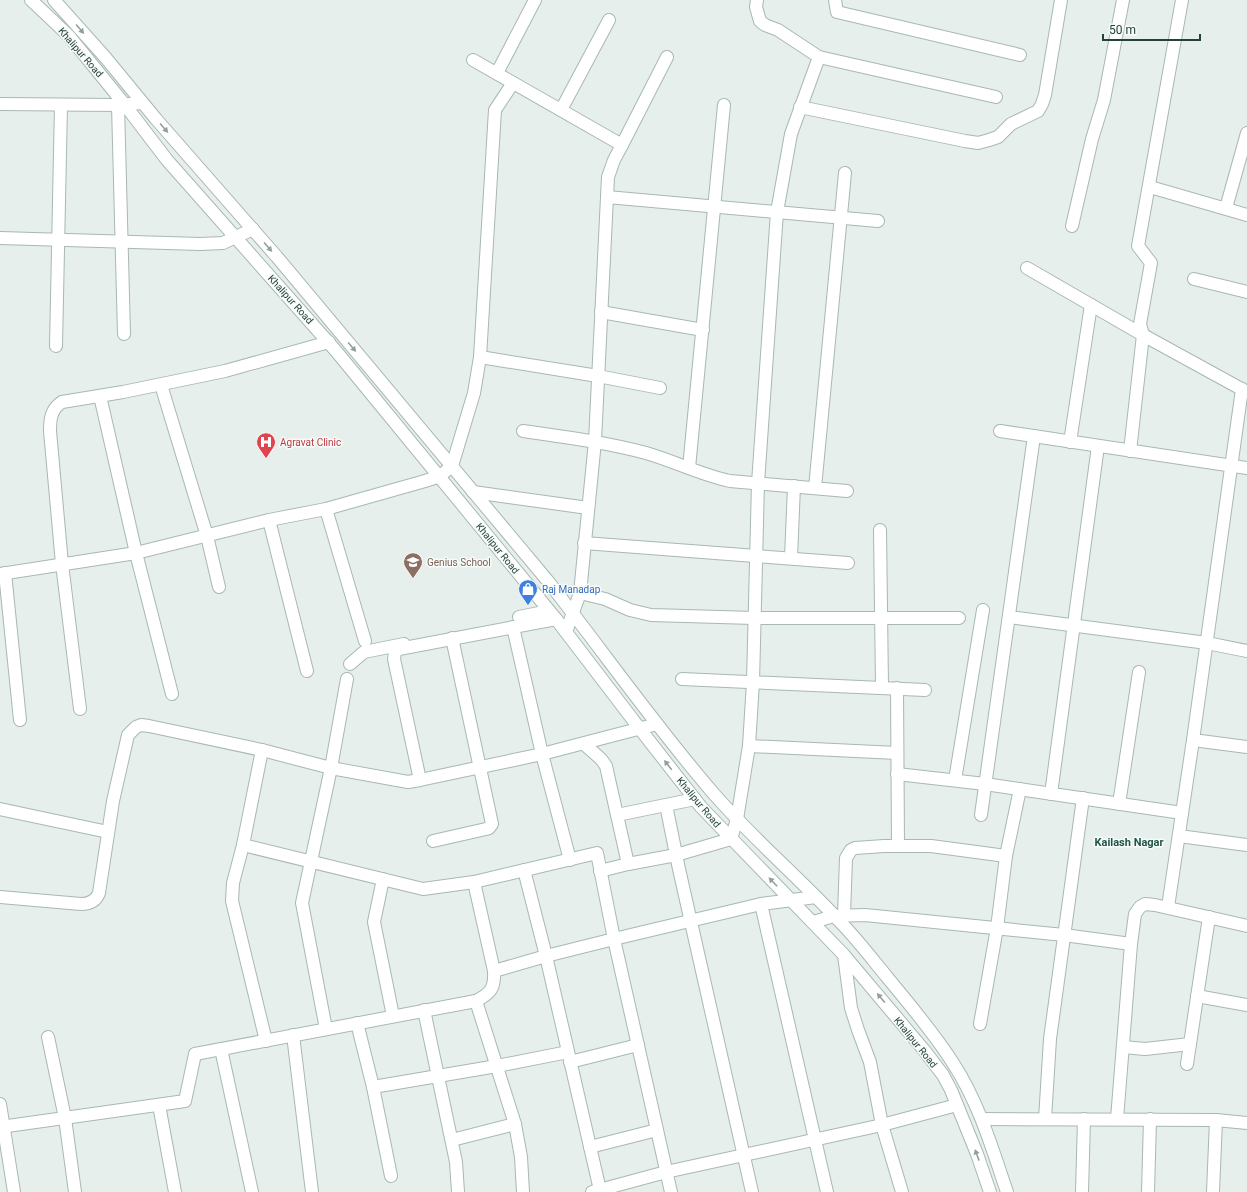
<svg xmlns="http://www.w3.org/2000/svg" width="1247" height="1192" viewBox="0 0 1247 1192" font-family="Roboto,sans-serif">
  <style>
    .lines { fill: none; stroke-linecap: round; stroke-linejoin: round }
    .minor-casing { stroke: #a8b8b2; stroke-width: 14 }
    .tertiary-casing { stroke: #a8b8b2; stroke-width: 14 }
    .minor { stroke: #fff; stroke-width: 12 }
    .tertiary { stroke: #fff; stroke-width: 12 }
    .oneway { fill: #92a09c }
    .labels { text-anchor: middle; stroke-width: 3; stroke-linejoin: round; paint-order: stroke }
    .street-label { font-size: 10px; fill: #24423a; stroke: #f7fbf9 }
    .health-label { font-size: 10px; fill: #be3a42; stroke: #f7fbf9; text-anchor: start }
    .education-label { font-size: 10px; fill: #785e54; stroke: #f7fbf9; text-anchor: start }
    .shop-label { font-size: 10px; fill: #366cbe; stroke: #f7fbf9; text-anchor: start }
    .neighbourhood-label { font-size: 11px; font-weight: bold; fill: #1f5548; stroke: #f7fbf9 }
  </style>
  <rect width="100%" height="100%" fill="#e6efeb"/>
  <g class="lines">
    <defs>
      <g id="minor">
        <polyline points="757,0 756,7 760,21 765,25 778,30 819,57 996,97"/>
        <polyline points="835,0 837,12 1020,55"/>
        <polyline points="473,60 622,145 667,57"/>
        <polyline points="497,73 535,0"/>
        <polyline points="0,104 118,105 142,103"/>
        <polyline points="118,105 124,334"/>
        <polyline points="800,107 965,141 978,143 989,140 998,137 1011,124 1038,111 1042,104 1045,95 1061,0"/>
        <polyline points="561,110 609,20"/>
        <polyline points="1150,187 1247,215"/>
        <polyline points="607,197 878,221"/>
        <polyline points="1226,208 1247,133"/>
        <polyline points="1072,226 1092,139 1104,100 1123,0"/>
        <polyline points="0,238 200,244 223,243 253,229"/>
        <polyline points="1027,268 1143,335 1247,392"/>
        <polyline points="1194,279 1247,292"/>
        <polyline points="601,312 703,330"/>
        <polyline points="56,346 61,105"/>
        <polyline points="480,357 598,376 660,388"/>
        <polyline points="161,385 207,536 219,587"/>
        <polyline points="100,396 136,553 172,694"/>
        <path d="M523 431C564 437 605 442 646 453 674 461 701 475 730 481L847 491"/>
        <polyline points="1000,431 1247,468"/>
        <polyline points="1070,442 1091,305"/>
        <polyline points="1130,451 1143,335 1140,324 1151,263 1138,246 1182,0"/>
        <polyline points="689,468 724,105"/>
        <polyline points="815,488 845,173"/>
        <polyline points="473,492 588,508"/>
        <polyline points="326,509 365,641"/>
        <polyline points="269,520 307,671"/>
        <polyline points="880,530 882,687"/>
        <polyline points="584,543 848,563"/>
        <polyline points="791,558 794,486"/>
        <polyline points="5,573 20,720"/>
        <polyline points="0,574 136,553 269,520 326,509 425,481 440,476 452,466 474,393 480,357 495,110 513,83"/>
        <polyline points="580,593 605,599 630,610 651,615 754,618 959,618"/>
        <polyline points="519,617 549,611"/>
        <polyline points="1009,617 1207,643 1247,651"/>
        <polyline points="513,627 542,754 570,860"/>
        <polyline points="566,632 580,593 595,441 608,177 614,160 622,145"/>
        <polyline points="350,664 364,652 404,644"/>
        <polyline points="682,679 925,690"/>
        <polyline points="897,688 898,846"/>
        <path d="M80 709 62 564 50 431C50 419 51 409 62 402L123 392 225 371 329 342"/>
        <polyline points="1193,740 1247,747"/>
        <polyline points="584,744 601,759 606,766 628,864"/>
        <polyline points="749,746 897,753"/>
        <polyline points="262,750 243,845 233,883 232,901 266,1041"/>
        <polyline points="897,774 985,784 1182,813"/>
        <polyline points="420,780 394,659 395,651 399,649 556,619"/>
        <polyline points="955,780 983,610"/>
        <polyline points="1051,794 1098,446"/>
        <polyline points="1119,804 1139,672"/>
        <polyline points="666,805 679,869 752,1192"/>
        <polyline points="0,809 108,832"/>
        <polyline points="617,815 695,799"/>
        <polyline points="981,815 1034,436"/>
        <polyline points="1179,836 1247,845"/>
        <polyline points="433,841 486,829 489,828 492,824 452,638"/>
        <polyline points="243,845 423,889 474,882 597,853 614,939 671,1192"/>
        <polyline points="524,870 546,956 600,1190"/>
        <polyline points="600,871 628,864 676,855 731,839 737,819 749,746 753,682 758,483 777,212 791,134 819,57"/>
        <polyline points="383,879 374,922 393,1016"/>
        <path d="M0 897 81 904C90 904 96 901 99 893L113 801 128 735 136 727 141 725 149 726 262 750 331 768 408 782 420 780 542 754 657 724"/>
        <polyline points="761,904 827,1192"/>
        <polyline points="1168,907 1193,740 1242,389"/>
        <polyline points="844,915 846,858 851,850 855,848 884,846 931,846 1006,856"/>
        <polyline points="813,922 834,916 865,915 1064,935 1131,944"/>
        <polyline points="844,955 851,1008 858,1030 870,1062 882,1125 902,1192"/>
        <polyline points="494,971 546,956 614,939 761,904 816,897"/>
        <polyline points="1197,996 1247,1005"/>
        <polyline points="476,1001 515,1124 521,1157 523,1192"/>
        <polyline points="424,1010 456,1162 458,1192"/>
        <polyline points="357,1023 373,1087 391,1176"/>
        <polyline points="980,1024 997,928 1006,856 1020,789"/>
        <polyline points="326,1029 302,903 331,768 347,679"/>
        <polyline points="293,1035 312,1192"/>
        <polyline points="48,1037 65,1118 75,1192"/>
        <polyline points="1123,1047 1145,1049 1190,1044"/>
        <polyline points="221,1049 252,1192"/>
        <polyline points="570,1062 638,1045"/>
        <polyline points="1187,1064 1209,917"/>
        <polyline points="373,1087 497,1066 568,1052"/>
        <polyline points="0,1104 14,1192"/>
        <polyline points="159,1105 175,1192"/>
        <polyline points="982,1119 1216,1120 1247,1123"/>
        <polyline points="1045,1119 1050,1039 1083,798"/>
        <polyline points="1117,1119 1131,944 1135,914 1140,907 1145,904 1155,905 1247,926"/>
        <path d="M0 1127 185 1101 195 1054 476 1001C491 993 495 988 494 971L474 882"/>
        <polyline points="452,1140 515,1124"/>
        <polyline points="590,1147 657,1130"/>
        <polyline points="592,1192 666,1172 882,1125 957,1105"/>
        <polyline points="1082,1192 1084,1119"/>
        <polyline points="1148,1192 1150,1119"/>
        <polyline points="1213,1192 1216,1120"/>
      </g>
      <g id="tertiary">
        <polyline points="31,0 69,36 125,105 167,160 336,351 556,619 640,729 701,807 844,955 924,1050 943,1075 951,1090 977,1154 990,1192"/>
        <path d="M54 0 105 57 156 119 277 257 547 580C603 651 655 726 714 794 755 841 803 881 845 927 860 943 873 960 887 977 910 1005 934 1033 953 1063 979 1103 992 1148 1007 1192"/>
      </g>
    </defs>
    <!-- minor casing -->
    <use href="#minor" class="minor-casing"/>
    <!-- tertiary casing -->
    <use href="#tertiary" class="tertiary-casing"/>
    <!-- minor -->
    <use href="#minor" class="minor"/>
    <!-- tertiary -->
    <use href="#tertiary" class="tertiary"/>
  </g>
  <!-- one-way arrows -->
  <defs><path id="oneway-solid" d="M-6-.8H1V-3.2L6.5 0L1 3.2V.8H-6Z"/></defs>
  <g class="oneway">
    <use href="#oneway-solid" transform="translate(80 29) rotate(49)"/>
    <use href="#oneway-solid" transform="translate(164 128) rotate(49)"/>
    <use href="#oneway-solid" transform="translate(268 247) rotate(49)"/>
    <use href="#oneway-solid" transform="translate(352 347) rotate(50)"/>
    <use href="#oneway-solid" transform="translate(668 765) rotate(-128)"/>
    <use href="#oneway-solid" transform="translate(773 882) rotate(-134)"/>
    <use href="#oneway-solid" transform="translate(881 998) rotate(-130)"/>
    <use href="#oneway-solid" transform="translate(977 1155) rotate(-110)"/>
  </g>
  <!-- icons -->
  <defs>
    <symbol id="hospital-pin" viewBox="-11 -11 22 30"><path d="M0 17L-7.5 6A9.5 9.5 0 1 1 7.5 6Z" fill="#e0444e" stroke="#f7fbf9"/><path d="M-5-5h3v3.5h4V-5h3V5h-3V1.5h-4V5h-3Z" fill="#fff"/></symbol>
    <symbol id="school-pin" viewBox="-11 -11 22 30"><path d="M0 17L-7.5 6A9.5 9.5 0 1 1 7.5 6Z" fill="#8d6e63" stroke="#f7fbf9"/><path d="M0-5L7-2L0 1L-7-2ZM-4 1L0 2.5L4 1V4Q0 6-4 4Z" fill="#fff"/></symbol>
    <symbol id="shop-pin" viewBox="-11 -11 22 30"><path d="M0 17L-7.5 6A9.5 9.5 0 1 1 7.5 6Z" fill="#3f7fe0" stroke="#f7fbf9"/><path d="M-5-2.5h2.3a2.7 3.5 0 0 1 5.4 0H5L5.5 6h-11ZM-1.5-2.5h3a1.5 2.3 0 0 0-3 0Z" fill="#fff"/></symbol>
  </defs>
  <g fill-rule="evenodd">
    <use href="#hospital-pin" x="255" y="431" width="22" height="30"/>
    <use href="#school-pin" x="402" y="551" width="22" height="30"/>
    <use href="#shop-pin" x="517" y="578" width="22" height="30"/>
  </g>
  <g class="labels">
    <!-- street labels -->
    <g class="street-label">
      <text transform="translate(81 52) rotate(49)" y="4">Khalipur Road</text>
      <text transform="translate(291 299) rotate(48)" y="4">Khalipur Road</text>
      <text transform="translate(498 548) rotate(51)" y="4">Khalipur Road</text>
      <text transform="translate(699 802) rotate(50)" y="4">Khalipur Road</text>
      <text transform="translate(916 1042) rotate(51)" y="4">Khalipur Road</text>
    </g>
    <!-- health labels -->
    <g class="health-label">
      <text x="280" y="446">Agravat Clinic</text>
    </g>
    <!-- education labels -->
    <g class="education-label">
      <text x="427" y="566">Genius School</text>
    </g>
    <!-- shop labels -->
    <g class="shop-label">
      <text x="542" y="593">Raj Manadap</text>
    </g>
    <!-- neighbourhood labels -->
    <g class="neighbourhood-label">
      <text x="1129" y="846">Kailash Nagar</text>
    </g>
  </g>
  <!-- scale -->
  <path d="M1103 34v6h97v-6" fill="none" stroke="#24423a" stroke-width="2"/>
  <text x="1109" y="34" font-size="12" fill="#24423a" stroke="#f7fbf9" stroke-width="3" paint-order="stroke">50 m</text>
</svg>
